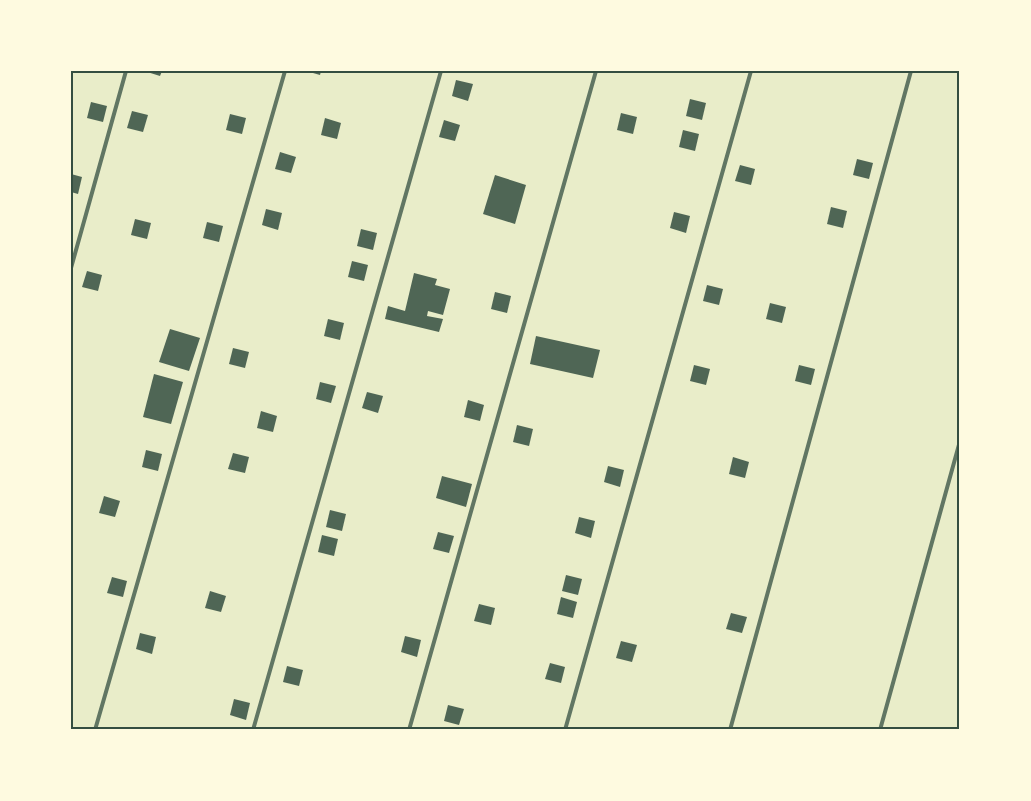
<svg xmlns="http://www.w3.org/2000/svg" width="1031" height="801" viewBox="0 0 1031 801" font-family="Mulish,sans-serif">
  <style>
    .building { fill: #4f6655 }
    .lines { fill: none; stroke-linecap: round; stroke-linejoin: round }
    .service { stroke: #617663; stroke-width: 4 }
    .neatline { fill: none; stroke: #344e41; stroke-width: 2 }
  </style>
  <rect width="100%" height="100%" fill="#e9edc9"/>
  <!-- building -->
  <g class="building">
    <polygon points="144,71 162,71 160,76"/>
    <polygon points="306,71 321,71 320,75"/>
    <polygon points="456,80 473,84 468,101 452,96"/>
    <polygon points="690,99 706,103 702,120 686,116"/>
    <polygon points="91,102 107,106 103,122 87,118"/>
    <polygon points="132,111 148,115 143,132 127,128"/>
    <polygon points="621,113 637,117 633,134 617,130"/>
    <polygon points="230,114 246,118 242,134 226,130"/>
    <polygon points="325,118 341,123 337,139 321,135"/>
    <polygon points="444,120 460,125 455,141 439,137"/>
    <polygon points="683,130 699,134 695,151 679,147"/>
    <polygon points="280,152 296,157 291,173 275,169"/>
    <polygon points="857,159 873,163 869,179 853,175"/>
    <polygon points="740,165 755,169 751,185 735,181"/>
    <polygon points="71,174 82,177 78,194 71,192"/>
    <polygon points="495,175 526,185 515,224 483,214"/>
    <polygon points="831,207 847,211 843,228 827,224"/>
    <polygon points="266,209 282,213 278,230 262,225"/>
    <polygon points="674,212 690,216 686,233 670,228"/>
    <polygon points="135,219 151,223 147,239 131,235"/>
    <polygon points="207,222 223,226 219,242 203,238"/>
    <polygon points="361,229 377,233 373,250 357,246"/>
    <polygon points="352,261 368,265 364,281 348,277"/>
    <polygon points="87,271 102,275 98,291 82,287"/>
    <polygon points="414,273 437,279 435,285 450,289 443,315 428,311 427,316 443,319 439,332 385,319 388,306 405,311"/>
    <polygon points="707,285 723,289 719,305 703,301"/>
    <polygon points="495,292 511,296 507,313 491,309"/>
    <polygon points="770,303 786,307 782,323 766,319"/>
    <polygon points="328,319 344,323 340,340 324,336"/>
    <polygon points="170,329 200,338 189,371 159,362"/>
    <polygon points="536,336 600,350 593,378 530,364"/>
    <polygon points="233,348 249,352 245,368 229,364"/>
    <polygon points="694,365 710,369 706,385 690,381"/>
    <polygon points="799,365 815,369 811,385 795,381"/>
    <polygon points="154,374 183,382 171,424 143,417"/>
    <polygon points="320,382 336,386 331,403 316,399"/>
    <polygon points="367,392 383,396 378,413 362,408"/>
    <polygon points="468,400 484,405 480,421 464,417"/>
    <polygon points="261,411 277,416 273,432 257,428"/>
    <polygon points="517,425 533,429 529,446 513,442"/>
    <polygon points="146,450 162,454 158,471 142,467"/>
    <polygon points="233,453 249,457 245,473 228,469"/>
    <polygon points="733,457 749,462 745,478 729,474"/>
    <polygon points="608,466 624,470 620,487 604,482"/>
    <polygon points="442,476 472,484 466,507 436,498"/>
    <polygon points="104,496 120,501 115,517 99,513"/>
    <polygon points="330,510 346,514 342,531 326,527"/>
    <polygon points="579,517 595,521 591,538 575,533"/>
    <polygon points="438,532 454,536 449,553 433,549"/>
    <polygon points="322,535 338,539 334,556 318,552"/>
    <polygon points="566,575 582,579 578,595 562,591"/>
    <polygon points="112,577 127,581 123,597 107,593"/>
    <polygon points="210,591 226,596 221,612 205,608"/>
    <polygon points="561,597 577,602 573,618 557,614"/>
    <polygon points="479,604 495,608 491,625 474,621"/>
    <polygon points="731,613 747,617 742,633 726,629"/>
    <polygon points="140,633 156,637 152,654 136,649"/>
    <polygon points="405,636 421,640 417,657 401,652"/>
    <polygon points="621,641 637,645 632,662 616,658"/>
    <polygon points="550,663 565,667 561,683 545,679"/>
    <polygon points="287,666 303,670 299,686 283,682"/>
    <polygon points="234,699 250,703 246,720 230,715"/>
    <polygon points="448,705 464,709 459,725 444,721"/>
  </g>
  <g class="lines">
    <!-- service -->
    <g class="service">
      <polyline points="71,268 126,71"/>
      <polyline points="95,730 285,71"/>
      <polyline points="253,730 441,71"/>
      <polyline points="409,730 596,71"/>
      <polyline points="565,730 751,71"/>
      <polyline points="730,730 911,71"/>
      <polyline points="880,730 960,441"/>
    </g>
  </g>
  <!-- border -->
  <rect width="1031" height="801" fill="none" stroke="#fefae0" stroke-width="145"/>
  <rect x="72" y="72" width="886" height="656" class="neatline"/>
</svg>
